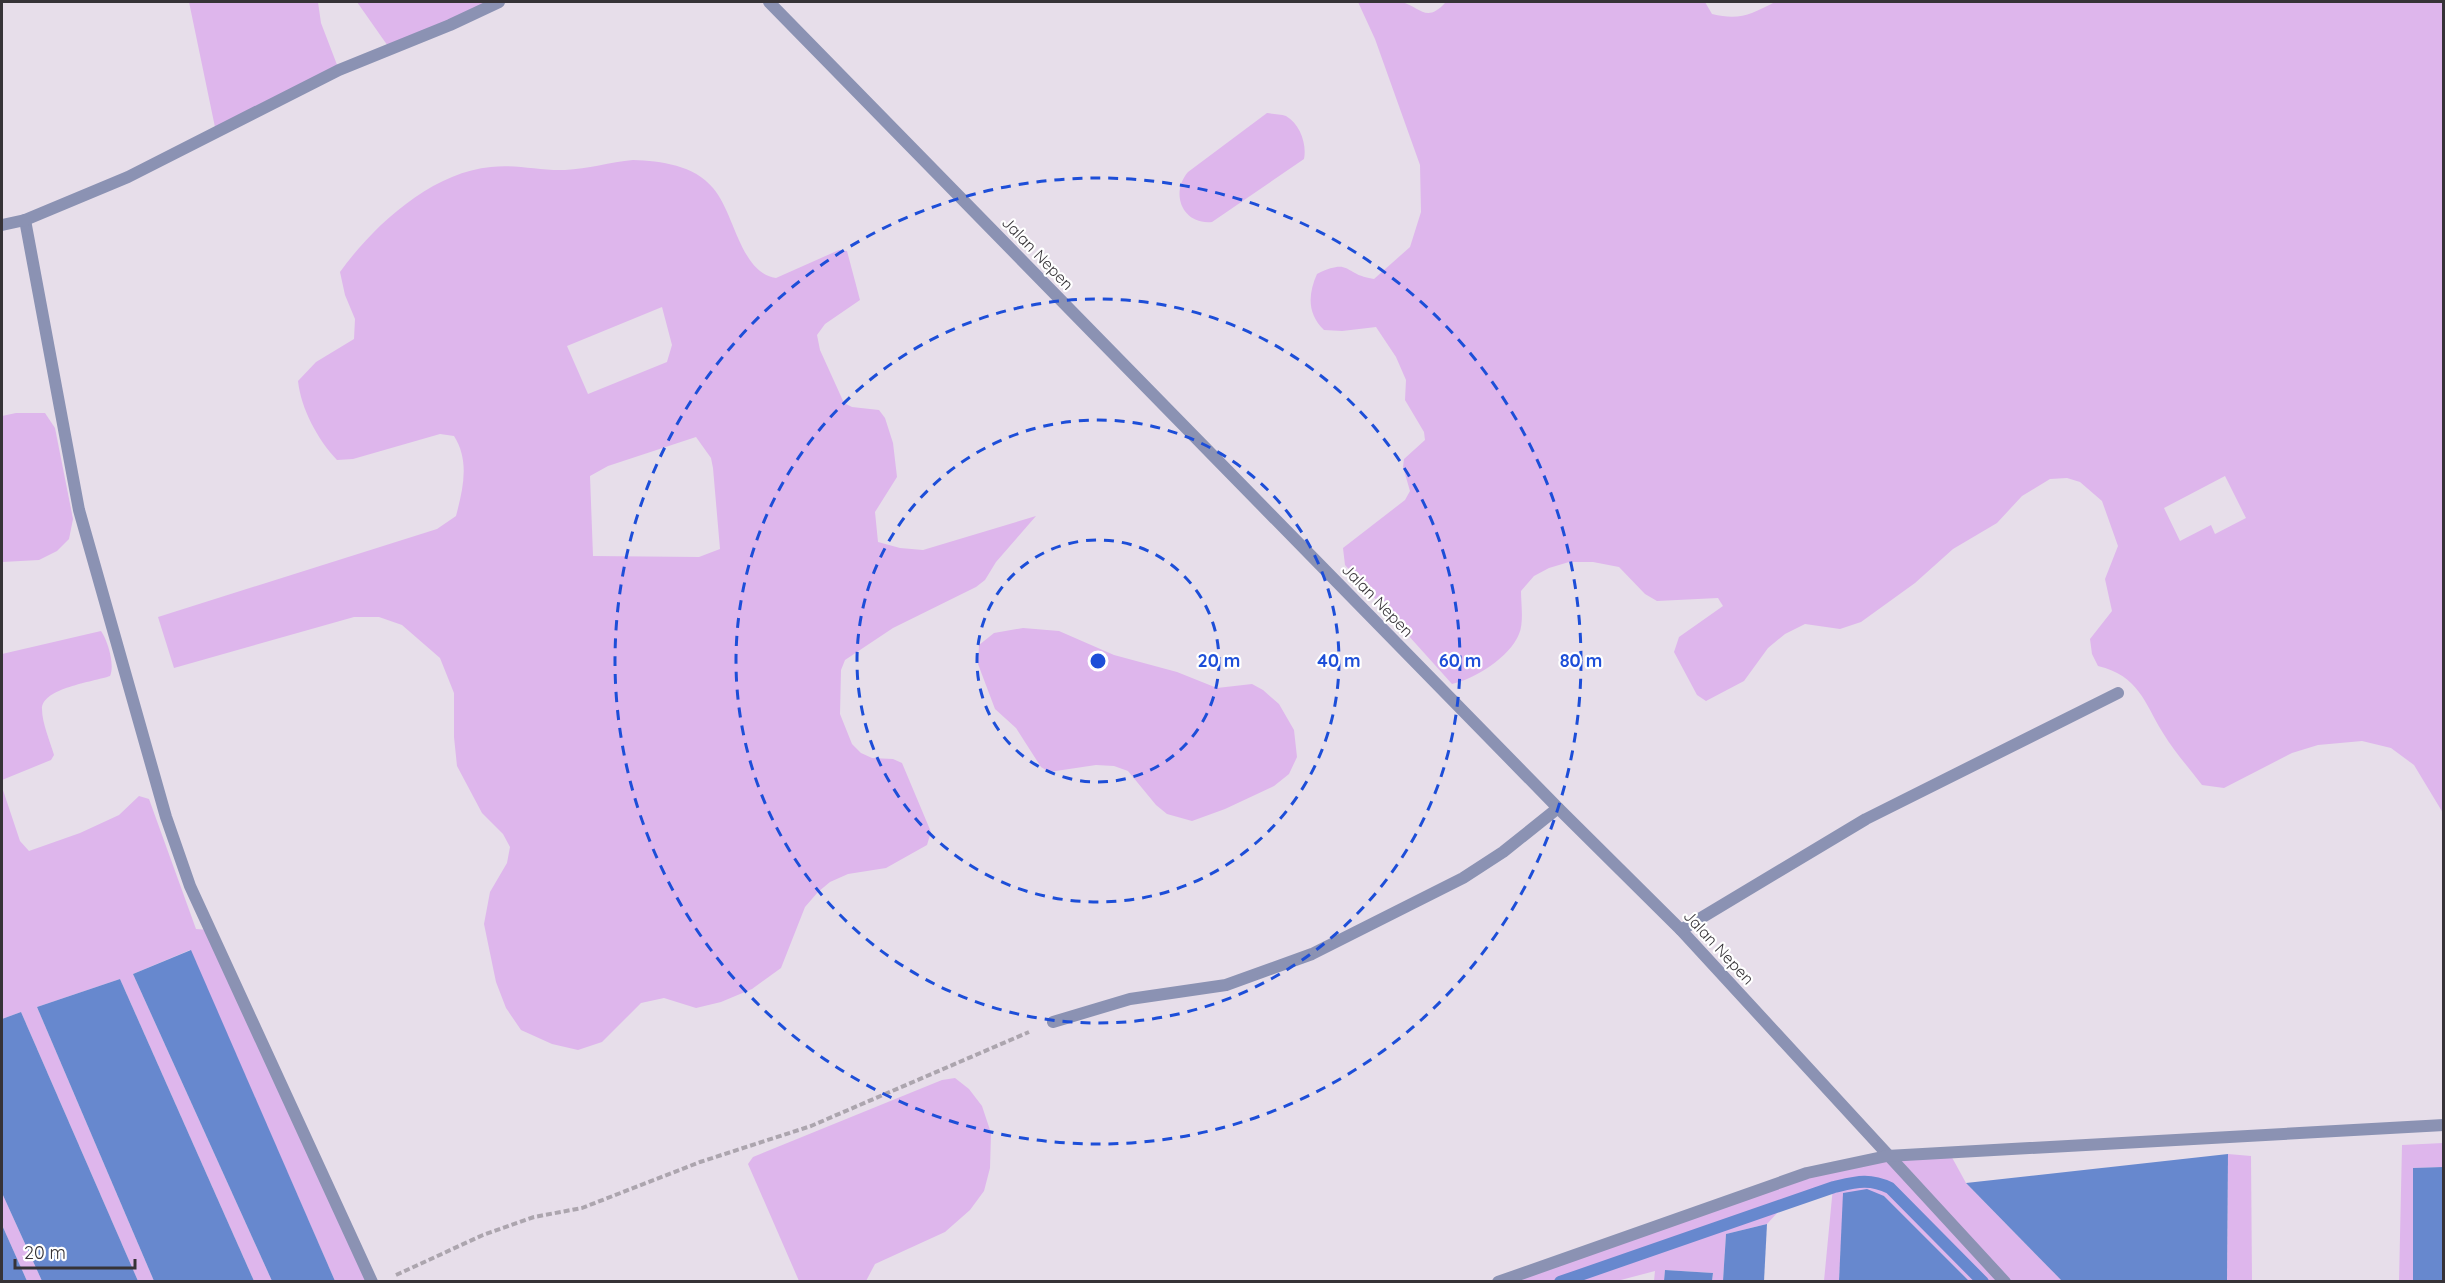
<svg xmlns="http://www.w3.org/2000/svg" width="2445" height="1283" viewBox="0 0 2445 1283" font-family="Quicksand,sans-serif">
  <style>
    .green { fill: #deb6ec; fill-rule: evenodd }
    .water { fill: #6788ce }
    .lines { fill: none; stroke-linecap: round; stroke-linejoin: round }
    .stream { stroke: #6788ce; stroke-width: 12 }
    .path { stroke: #aca5ae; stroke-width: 4; stroke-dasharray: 6 3; stroke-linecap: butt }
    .minor { stroke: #8b92b3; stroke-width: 12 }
    .ring { fill: none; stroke: #1d4ed8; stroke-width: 3; stroke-dasharray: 10 8 }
    .labels { text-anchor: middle; stroke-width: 4.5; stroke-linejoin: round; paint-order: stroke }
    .street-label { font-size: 16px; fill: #363337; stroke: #fff }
    .centre { fill: #1d4ed8; stroke: #fff; stroke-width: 3 }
    .ring-label { font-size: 18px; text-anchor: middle; font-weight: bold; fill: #1d4ed8; stroke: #fff; stroke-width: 4.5; stroke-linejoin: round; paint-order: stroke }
  </style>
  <rect width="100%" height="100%" fill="#e7deea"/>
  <!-- green -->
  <g class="green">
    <polygon points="189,2 318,2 321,23 339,70 216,132"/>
    <polygon points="357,2 499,2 390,49"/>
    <path d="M1358 2C1370 1 1389 0 1401 2 1421 7 1426 24 1446 2H1705L1712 14C1740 21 1751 14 1775 2H2443V813L2414 765 2391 748 2362 741 2318 745 2292 753 2224 788 2202 785C2189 768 2174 751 2163 733 2144 702 2139 676 2098 666L2092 654 2090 639 2112 611 2105 579 2118 546 2102 501 2080 482 2067 478 2050 479 2022 496 1997 523 1953 549 1915 583 1861 622 1840 629 1805 624 1785 634 1768 648 1744 681 1706 701 1697 695 1674 652 1679 637 1723 606 1718 598 1657 601 1645 594 1619 567 1593 562H1569L1549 568 1534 576 1521 591C1521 603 1524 623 1519 634 1510 657 1475 679 1452 684L1345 565 1343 548 1405 500 1410 491 1403 467 1404 459 1425 440 1424 432 1405 400 1406 380 1396 357 1376 327 1342 331 1324 330C1307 314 1308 294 1317 274 1352 257 1343 275 1374 279L1410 247 1421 212 1420 165 1375 39ZM2225 476 2246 518 2215 534 2211 525 2180 541 2164 508Z"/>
    <path d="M1267 113C1273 114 1281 114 1286 116 1300 124 1307 144 1304 159L1212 222C1182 225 1170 193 1188 172Z"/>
    <path d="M633 160C661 161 694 165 713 188 735 213 740 273 776 278L839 250 847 251 860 300 825 324 817 335 820 350 844 403 852 407 879 410 885 418 893 443 897 477 875 512 878 542 900 548 923 550 1036 516 996 562 985 580 976 587 893 628 845 660 841 670 840 714 852 744 861 753 872 758 893 759 902 763 931 832 927 845 886 868 848 874 830 882 818 892 805 907 781 968 752 989 721 1002 696 1008 664 998 641 1003 602 1042 578 1050 552 1044 521 1030 506 1008 496 982 484 924 490 892 507 863 510 847 503 834 482 813 457 766 454 737V693L440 658 402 625 379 617H354L174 668 158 617 437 529 456 516C463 489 470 461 454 436L440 434 353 459 337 460C318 440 301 409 298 381L316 362 354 339 355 319 345 295 340 272C373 226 432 172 491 167 516 164 540 171 565 170 588 169 610 162 633 160ZM662 307 672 345 667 362 588 394 567 346ZM696 437 711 458 713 468 720 549 699 557 593 556 590 476 608 466Z"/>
    <polygon points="16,413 45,413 55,428 73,519 69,539 57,551 39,560 2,562 2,416"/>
    <polygon points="1023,628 1059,631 1114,655 1177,672 1217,688 1252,684 1263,690 1279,704 1294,730 1297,757 1289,774 1274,786 1225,809 1192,821 1167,814 1156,805 1128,771 1114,766 1096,765 1049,772 1041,767 1016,728 995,709 978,664 979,645 994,633"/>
    <path d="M101 631C108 641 115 665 110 676 93 682 42 688 42 709 42 723 50 741 54 755L51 760 2 780V654Z"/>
    <polygon points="2,787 20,841 29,851 80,833 119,815 139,796 149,799 196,929 209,930 372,1281 335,1281 190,950 133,974 272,1281 254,1281 120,979 37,1007 154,1281 138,1281 21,1012 2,1019"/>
    <polygon points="955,1078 969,1089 982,1106 991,1133 990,1168 984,1191 970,1210 945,1232 875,1264 866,1281 799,1281 748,1164 753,1157 942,1080"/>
    <polygon points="2443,1143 2443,1167 2413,1168 2413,1281 2399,1282 2402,1145"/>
    <polygon points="1949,1152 1966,1183 2062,1281 1969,1281 1884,1196 1844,1193 1839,1281 1824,1281 1833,1187 1786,1203 1767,1224 1726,1234 1723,1281 1712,1281 1713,1273 1665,1270 1664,1281 1654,1281 1655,1271 1617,1281 1498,1282 1807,1173"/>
    <polygon points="2228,1154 2251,1156 2252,1281 2227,1282"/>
    <polygon points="2,1193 42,1281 27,1281 2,1225"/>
  </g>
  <!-- water -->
  <g class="water">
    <polygon points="191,950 335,1281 272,1281 133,974"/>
    <polygon points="120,979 254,1281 154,1281 37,1007"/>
    <polygon points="21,1012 138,1281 42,1281 2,1193 2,1019"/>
    <polygon points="2228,1154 2227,1281 2062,1281 1966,1183"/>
    <polygon points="2443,1167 2443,1281 2413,1281 2413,1168"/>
    <polygon points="1867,1189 1884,1196 1969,1281 1839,1281 1843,1193"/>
    <polygon points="1767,1224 1764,1281 1723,1281 1726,1234"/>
    <polygon points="2,1225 27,1281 2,1281"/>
    <polygon points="1665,1270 1713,1273 1712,1281 1664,1281"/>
  </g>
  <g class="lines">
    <!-- stream -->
    <path class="stream" d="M1560 1282 1834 1187C1856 1182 1869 1178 1890 1188L1983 1282"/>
    <!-- path -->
    <polyline class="path" points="396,1275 483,1235 534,1217 582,1208 700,1162 811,1126 1029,1032"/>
    <!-- minor -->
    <g class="minor">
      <polyline points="769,2 1558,808 1681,930 2005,1282"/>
      <polyline points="25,220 79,510 166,817 190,886 372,1282"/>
      <polyline points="2,225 25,220 128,177 339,70 450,25 499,2"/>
      <polyline points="1681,930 1866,819 2118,693"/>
      <polyline points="1053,1022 1130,999 1226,985 1312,954 1463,878 1503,852 1558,808"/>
      <polyline points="1498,1282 1807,1173 1887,1156 2444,1125"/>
    </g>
  </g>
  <!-- distance rings -->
  <g class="ring">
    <circle cx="1098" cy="661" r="121"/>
    <circle cx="1098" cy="661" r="241"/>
    <circle cx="1098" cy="661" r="362"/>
    <circle cx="1098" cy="661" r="483"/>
  </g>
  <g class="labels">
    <!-- street labels -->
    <g class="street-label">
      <text transform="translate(1038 253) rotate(46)" y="6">Jalan Nepen</text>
      <text transform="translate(1378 600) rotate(46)" y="6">Jalan Nepen</text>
      <text transform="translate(1719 947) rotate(47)" y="6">Jalan Nepen</text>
    </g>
  </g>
  <circle cx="1098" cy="661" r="9" class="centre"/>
  <g class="ring-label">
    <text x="1219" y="667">20 m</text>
    <text x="1339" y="667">40 m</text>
    <text x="1460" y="667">60 m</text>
    <text x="1581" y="667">80 m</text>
  </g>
  <!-- border -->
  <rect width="2445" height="1283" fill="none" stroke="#363337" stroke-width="6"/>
  <!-- scale -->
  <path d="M15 1259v9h120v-9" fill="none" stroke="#363337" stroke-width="3"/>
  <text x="24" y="1259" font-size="18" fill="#363337" stroke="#ffffff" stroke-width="4.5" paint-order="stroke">20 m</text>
</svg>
